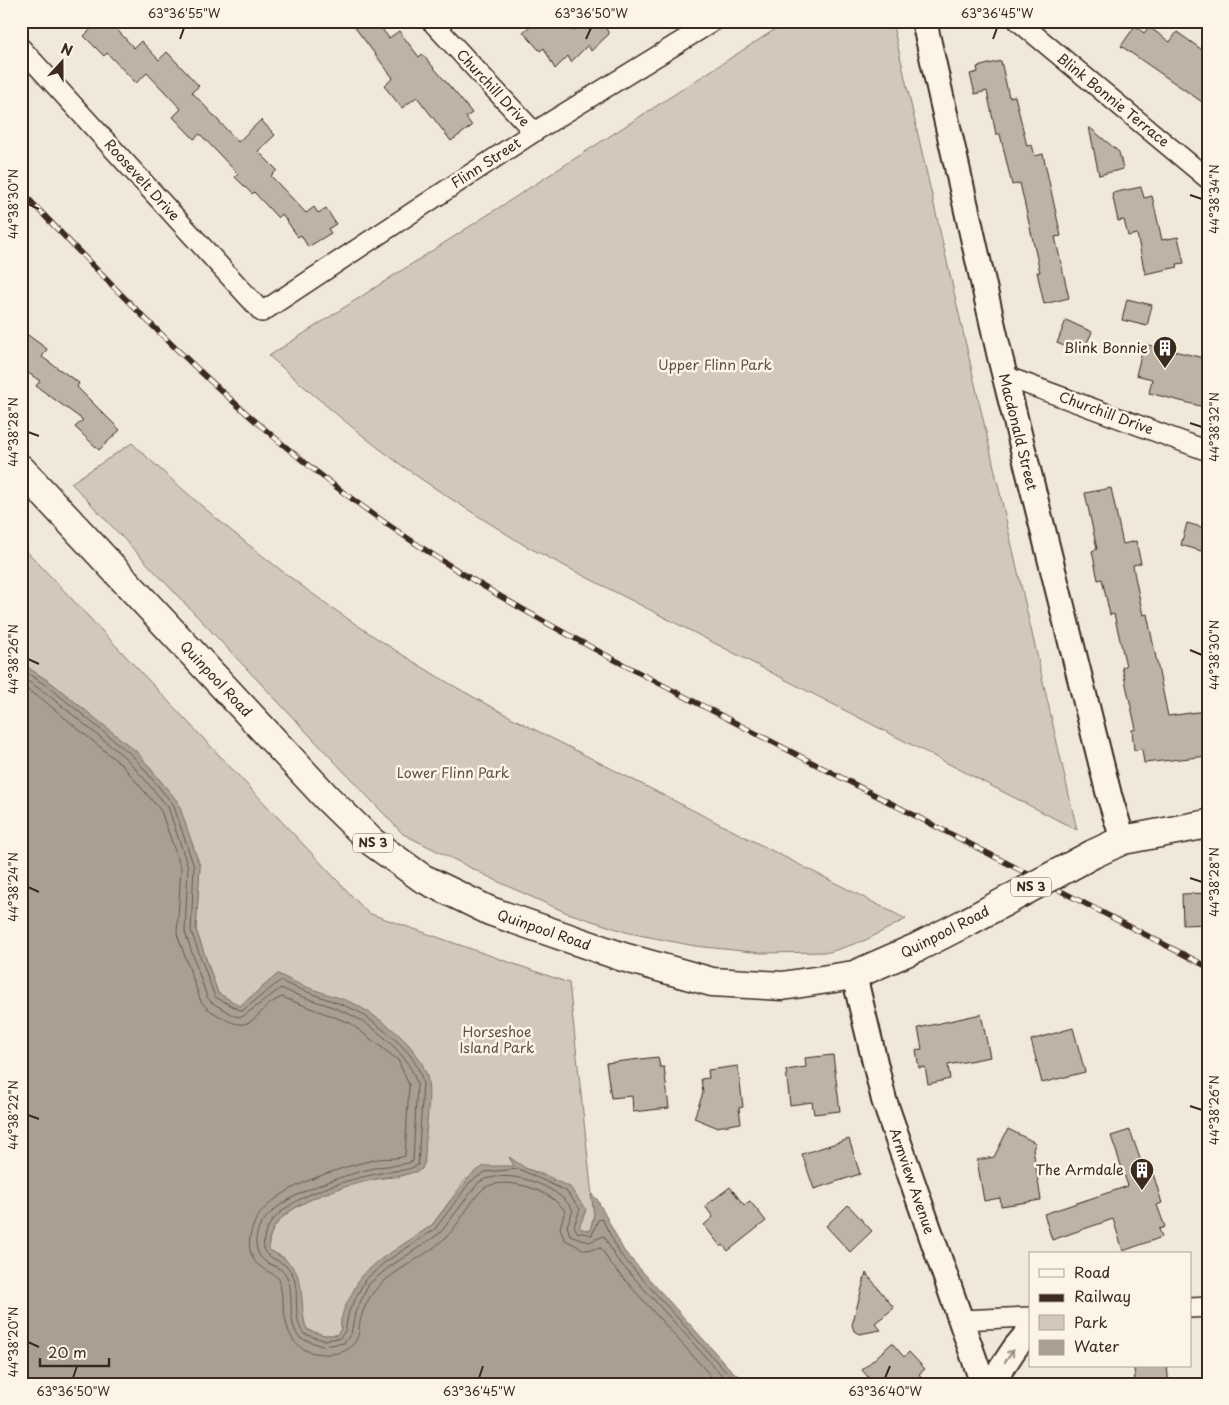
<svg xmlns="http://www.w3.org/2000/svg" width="1229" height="1405" viewBox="0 0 1229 1405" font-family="'Playpen Sans',sans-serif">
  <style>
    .green { fill: #d2c9ba; stroke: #867a6c }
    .water { fill: #aaa091; stroke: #7e7163 }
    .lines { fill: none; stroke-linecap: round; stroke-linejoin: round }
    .shore { stroke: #67594c; stroke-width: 1 }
    .building { fill: #beb3a4; stroke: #3b2a1e }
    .minor-casing { stroke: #3b2a1e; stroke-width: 22 }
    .tertiary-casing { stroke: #3b2a1e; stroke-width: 28 }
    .primary-casing { stroke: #3b2a1e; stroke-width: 31 }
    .minor { stroke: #fcf5e5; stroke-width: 19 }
    .tertiary { stroke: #fcf5e5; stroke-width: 24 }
    .primary { stroke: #fcf5e5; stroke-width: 28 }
    .rail-casing { stroke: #3b2a1e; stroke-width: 5.5 }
    .rail { stroke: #fcf5e5; stroke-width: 4; stroke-dasharray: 11; stroke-linecap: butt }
    .primary-bridge-casing { stroke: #3b2a1e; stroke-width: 31; stroke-linecap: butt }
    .primary-bridge { stroke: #fcf5e5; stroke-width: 28 }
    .oneway { stroke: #9c9082 }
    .ticks { fill: none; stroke: #3b2a1e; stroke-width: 2 }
    .labels { text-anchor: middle; stroke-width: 5; stroke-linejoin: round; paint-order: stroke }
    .shield { fill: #fcf5e5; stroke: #75675a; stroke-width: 1 }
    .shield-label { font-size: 12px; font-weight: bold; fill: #3b2a1e }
    .street-label { font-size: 14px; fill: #3b2a1e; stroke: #fcf5e5 }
    .poi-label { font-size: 14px; fill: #3b2a1e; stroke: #fcf5e5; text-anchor: end }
    .park-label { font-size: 14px; fill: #615245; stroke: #fcf5e5 }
    .neatline { fill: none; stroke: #3b2a1e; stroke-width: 2 }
    .ticks-label { font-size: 12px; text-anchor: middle; fill: #3b2a1e }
  </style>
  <rect width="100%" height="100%" fill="#f0e9d9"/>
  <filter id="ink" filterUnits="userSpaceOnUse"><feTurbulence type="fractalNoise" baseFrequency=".02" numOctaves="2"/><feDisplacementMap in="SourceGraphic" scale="10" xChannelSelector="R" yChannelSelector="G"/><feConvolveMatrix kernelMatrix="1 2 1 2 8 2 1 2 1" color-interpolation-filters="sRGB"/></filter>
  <g filter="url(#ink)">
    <!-- green -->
    <g class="green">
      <path d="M788 21H892L1077 830 524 545C480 517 435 490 393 459 350 427 309 391 269 356Z"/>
      <path d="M132 443C219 525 312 599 414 662 479 703 548 736 616 771 713 820 809 870 906 919L866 940 830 952 762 953 695 946 629 933 565 912 503 884 403 834 71 483Z"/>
      <path d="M21 545 368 913 569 983 594 1214 590 1232 578 1228 553 1178 525 1168 510 1158 515 1166 466 1179 432 1225 415 1238 341 1320V1329L337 1335C327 1335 313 1336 306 1327L285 1258 269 1250C263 1206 349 1183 383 1178 389 1177 396 1178 402 1176 410 1174 418 1167 425 1163L424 1147 427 1118 359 1006 301 986 278 974 240 1006 218 993 196 930 200 866 53 684 21 663Z"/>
    </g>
    <!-- water -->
    <path class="water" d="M21 663 53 684 137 752 178 802 200 866 196 930 218 993 240 1006 278 974C293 982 308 988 324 993 335 997 349 1000 360 1007 387 1023 422 1048 428 1081 430 1094 428 1111 427 1124 425 1136 427 1158 422 1169 408 1176 395 1175 381 1178 348 1185 262 1205 269 1250 302 1267 300 1278 303 1312 304 1318 304 1325 308 1330L324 1335H337L341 1329V1320L344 1309 361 1276 381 1259 432 1225 473 1173 484 1166H514L509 1157 525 1168 570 1187 586 1210 579 1228 590 1231 594 1214 591 1194 597 1199 624 1251 730 1369 748 1384H21Z"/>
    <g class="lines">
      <!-- shore -->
      <g class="shore">
        <path d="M21 669 50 688 133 756 173 804 194 867 191 931 215 997 242 1011 280 981C304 992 330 999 355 1010 362 1013 370 1020 377 1025 399 1042 416 1055 423 1083L418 1165C406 1172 394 1170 381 1173 345 1180 256 1202 264 1251 271 1261 286 1261 292 1273 301 1290 291 1318 304 1334L323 1340 340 1338 345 1331 349 1311 365 1280 384 1263 435 1229 470 1182 485 1172 519 1169 566 1191 580 1209 574 1226 577 1232 592 1235 598 1220 602 1219 620 1254 726 1372 740 1384"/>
        <path d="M21 677 46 693 128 760 168 807 188 867 185 932 207 997 211 1002 234 1016 242 1017 281 988C304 999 330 1004 353 1016 378 1029 410 1056 417 1084L413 1161C402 1166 391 1165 379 1167 347 1174 236 1204 259 1255 264 1265 280 1265 286 1275 296 1294 285 1321 300 1338L322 1346 344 1343 351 1334 355 1313 369 1284 388 1268 440 1233 479 1182C506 1167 557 1184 573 1210L567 1226 570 1235 589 1242 604 1236 616 1258 730 1384"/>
        <path d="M21 686 42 699 123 766 161 811 181 868 177 934 200 999C204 1008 213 1012 221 1017 256 1038 255 1007 282 997L350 1023 398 1060 409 1085 405 1156C396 1159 387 1158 378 1159 342 1167 264 1188 252 1229 249 1238 248 1249 253 1258 258 1269 271 1271 279 1279 287 1313 279 1355 328 1354 341 1353 349 1352 356 1340 360 1334 358 1328 360 1322 362 1311 369 1296 377 1288 396 1268 424 1258 444 1239 460 1225 468 1203 484 1188 506 1175 551 1190 565 1211L560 1228 565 1240 585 1250 601 1248 610 1263 718 1384"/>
      </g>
    </g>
    <!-- building -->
    <g class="building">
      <polygon points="99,21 109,21 134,48 141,41 159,60 167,52 199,86 192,92 238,142 261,120 275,135 258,151 277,170 271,176 306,213 314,207 318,213 326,208 336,224 328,229 331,233 308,247 301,235 298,237 282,214 278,218 254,192 252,194 235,177 238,174 200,134 194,139 173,117 181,109 147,73 136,83 107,53 104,56 84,36"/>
      <polygon points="350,21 376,21 389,38 399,31 419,57 422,54 459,97 472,113 466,117 472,126 451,141 417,97 402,108 384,86 393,78"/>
      <polygon points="536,21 565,21 573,31 584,21 602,21 609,34 591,51 588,45 571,62 568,56 555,69 544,48 540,51 523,32"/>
      <polygon points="1135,26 1144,33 1149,27 1170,42 1177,32 1208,54 1208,106 1121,46"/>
      <polygon points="1001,61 1009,97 1015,96 1027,146 1032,145 1035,156 1043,154 1061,236 1055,237 1069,298 1044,304 1037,272 1040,272 1020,183 1012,185 1000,134 996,134 987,91 975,94 970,74 978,72 977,67"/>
      <polygon points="1089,127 1119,152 1123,169 1099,175"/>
      <polygon points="1141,187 1144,198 1152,196 1162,240 1178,237 1184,263 1177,264 1178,267 1145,274 1137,234 1128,236 1124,220 1118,221 1112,193"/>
      <polygon points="1127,299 1152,305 1147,326 1122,320"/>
      <polygon points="1066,320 1092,332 1082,354 1057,343"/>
      <polygon points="21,330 47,349 42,357 79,383 77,387 120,430 99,450 75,427 83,420 36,386 40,381 21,368"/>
      <polygon points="1144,344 1208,359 1208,408 1149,393 1152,379 1136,375"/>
      <polygon points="1111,488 1123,544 1136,541 1141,563 1133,565 1134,572 1143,615 1147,614 1168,716 1205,711 1208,756 1144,763 1142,749 1134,750 1132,730 1136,729 1122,667 1126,666 1114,614 1110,615 1102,579 1098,580 1092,551 1097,549 1085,493"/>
      <polygon points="1187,523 1208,529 1208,553 1181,545"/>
      <polygon points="1208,893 1208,924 1183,925 1182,894"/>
      <polygon points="981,1014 990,1057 948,1065 950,1079 928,1084 925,1067 919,1068 916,1050 922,1049 918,1028"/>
      <polygon points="1073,1028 1085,1072 1042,1083 1031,1040"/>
      <polygon points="833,1055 840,1111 814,1114 812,1102 790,1105 786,1070 806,1067 805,1058"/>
      <polygon points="658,1057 660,1067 664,1067 669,1108 633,1112 632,1096 611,1098 606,1063"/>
      <polygon points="738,1066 743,1107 739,1108 741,1123 716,1127 694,1118 703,1093 701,1079 709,1078 708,1070"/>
      <polygon points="1008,1129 1036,1143 1033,1149 1041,1200 1001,1206 1000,1198 984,1201 977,1160 994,1157"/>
      <polygon points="1130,1130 1144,1170 1151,1167 1162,1203 1157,1205 1165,1227 1159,1229 1162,1237 1123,1251 1113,1219 1052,1240 1044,1214 1128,1186 1111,1136"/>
      <polygon points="849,1139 860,1174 814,1189 802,1154"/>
      <polygon points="730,1187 744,1205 750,1201 766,1221 728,1251 723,1245 721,1247 704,1225 713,1217 705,1206"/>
      <polygon points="848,1205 872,1231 850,1252 826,1226"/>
      <polygon points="866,1273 894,1308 875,1323 881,1330 859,1334 854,1331 852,1325"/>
      <polygon points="892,1343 904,1357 909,1352 925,1369 919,1374 927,1384 874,1384 862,1370"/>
      <polygon points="1134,1366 1167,1366 1169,1384 1135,1384"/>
    </g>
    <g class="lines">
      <defs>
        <g id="minor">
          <polyline points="431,21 534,132"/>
          <polyline points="1018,21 1208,179"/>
          <polyline points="21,48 262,312 534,132 714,21"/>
          <polyline points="1005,376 1208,451"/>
          <polyline points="1190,1308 1208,1307"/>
          <polyline points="960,1320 1030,1317"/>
        </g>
        <g id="tertiary">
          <polyline points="924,21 1000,357 1109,795 1123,840"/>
          <polyline points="854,975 884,1100 983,1384"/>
          <polyline points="991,1384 1015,1348 1030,1330"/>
        </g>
        <g id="primary">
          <polyline points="21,469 328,799 372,842 422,878 490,911 623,957 712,982 782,986 854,975 918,947 969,921"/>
          <polyline points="1093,854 1123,840 1208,824"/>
        </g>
      </defs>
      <!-- minor casing -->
      <use href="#minor" class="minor-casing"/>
      <!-- tertiary casing -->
      <use href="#tertiary" class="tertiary-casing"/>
      <!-- primary casing -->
      <use href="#primary" class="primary-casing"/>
      <!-- minor -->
      <use href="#minor" class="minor"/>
      <!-- tertiary -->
      <use href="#tertiary" class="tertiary"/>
      <!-- primary -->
      <use href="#primary" class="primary"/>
      <defs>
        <path id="rail" d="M21 191C135 311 251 430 387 524 503 605 630 668 755 733 906 811 1057 889 1208 967"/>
      </defs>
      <!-- rail casing -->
      <use href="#rail" class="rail-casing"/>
      <!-- rail -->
      <use href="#rail" class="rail"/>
      <defs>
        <polyline id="primary-bridge" points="969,921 1093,854"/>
      </defs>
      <!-- primary-bridge casing -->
      <use href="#primary-bridge" class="primary-bridge-casing"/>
      <!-- primary-bridge -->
      <use href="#primary-bridge" class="primary-bridge"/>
    </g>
    <!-- one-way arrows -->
    <defs><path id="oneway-shaft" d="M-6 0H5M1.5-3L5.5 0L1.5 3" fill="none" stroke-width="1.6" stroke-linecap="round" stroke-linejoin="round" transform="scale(1.25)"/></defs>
    <use class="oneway" href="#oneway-shaft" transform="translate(1009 1356) rotate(-55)"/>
  </g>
  <!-- ticks -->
  <path class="ticks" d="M180 39 184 28M586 39 591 28M993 39 997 28M1190 195 1202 199M28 204 39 209M1190 423 1202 427M28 432 39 436M1190 650 1202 655M28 659 39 664M1190 878 1202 882M28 887 39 892M1190 1106 1202 1110M28 1115 39 1119M28 1342 39 1347M73 1378 77 1366M479 1378 483 1366M885 1378 890 1366"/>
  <!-- icons -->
  <defs>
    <symbol id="building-pin" viewBox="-11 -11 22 30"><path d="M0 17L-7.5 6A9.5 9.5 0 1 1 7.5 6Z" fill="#3b2a1e" stroke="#fcf5e5"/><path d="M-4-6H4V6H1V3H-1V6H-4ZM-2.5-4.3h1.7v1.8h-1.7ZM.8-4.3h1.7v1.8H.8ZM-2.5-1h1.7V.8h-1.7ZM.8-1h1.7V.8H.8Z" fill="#fff"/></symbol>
  </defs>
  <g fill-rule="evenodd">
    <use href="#building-pin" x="1151" y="334" width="28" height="38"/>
    <use href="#building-pin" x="1128" y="1156" width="28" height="38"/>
  </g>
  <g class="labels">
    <!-- shield labels -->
    <g class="shield">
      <rect x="353" y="833.5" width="40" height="19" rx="4"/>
      <rect x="1011" y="877.5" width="40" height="19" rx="4"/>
    </g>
    <g class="shield-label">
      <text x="373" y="847">NS 3</text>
      <text x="1031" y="891">NS 3</text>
    </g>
    <!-- street labels -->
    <g class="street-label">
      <text transform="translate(493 88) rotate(47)" y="5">Churchill Drive</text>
      <text transform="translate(1113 100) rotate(39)" y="5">Blink Bonnie Terrace</text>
      <text transform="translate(486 163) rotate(-33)" y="5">Flinn Street</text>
      <text transform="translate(142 180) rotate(48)" y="5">Roosevelt Drive</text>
      <text transform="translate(1106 413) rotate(20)" y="5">Churchill Drive</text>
      <text transform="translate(1018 432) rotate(76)" y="5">Macdonald Street</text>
      <text transform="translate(216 679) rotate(47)" y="5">Quinpool Road</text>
      <text transform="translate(544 930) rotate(19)" y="5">Quinpool Road</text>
      <text transform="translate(945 932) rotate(-27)" y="5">Quinpool Road</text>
      <text transform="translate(912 1181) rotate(71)" y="5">Armview Avenue</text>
    </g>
    <!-- poi labels -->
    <g class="poi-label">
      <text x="1148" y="353">Blink Bonnie</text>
      <text x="1124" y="1175">The Armdale</text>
    </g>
    <!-- park labels -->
    <g class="park-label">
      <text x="715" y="370">Upper Flinn Park</text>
      <text x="453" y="778">Lower Flinn Park</text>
      <text x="497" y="1037">Horseshoe<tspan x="497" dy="16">Island Park</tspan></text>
    </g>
  </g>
  <!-- margin -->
  <rect width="1229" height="1405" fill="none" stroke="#fcf5e5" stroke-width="55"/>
  <!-- legend -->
  <rect x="1029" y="1252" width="162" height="115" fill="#fcf5e5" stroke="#afa495"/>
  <rect x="1039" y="1269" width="25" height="8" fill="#fcf5e5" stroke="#afa495"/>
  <text x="1074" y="1278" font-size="15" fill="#3b2a1e">Road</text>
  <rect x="1039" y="1294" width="25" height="8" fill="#3b2a1e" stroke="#afa495"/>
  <text x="1074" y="1302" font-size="15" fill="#3b2a1e">Railway</text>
  <rect x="1039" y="1315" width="25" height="15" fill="#d2c9ba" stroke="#afa495"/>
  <text x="1074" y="1328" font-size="15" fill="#3b2a1e">Park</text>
  <rect x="1039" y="1340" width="25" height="15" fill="#aaa091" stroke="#afa495"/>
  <text x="1074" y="1352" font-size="15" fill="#3b2a1e">Water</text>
  <!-- north arrow -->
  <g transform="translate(62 62) rotate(21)" stroke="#fcf5e5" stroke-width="4" paint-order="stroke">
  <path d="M0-4L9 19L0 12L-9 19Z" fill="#3b2a1e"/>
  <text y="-8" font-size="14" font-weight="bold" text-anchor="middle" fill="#3b2a1e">N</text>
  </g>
  <!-- scale -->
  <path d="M40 1358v8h69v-8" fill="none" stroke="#3b2a1e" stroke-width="2.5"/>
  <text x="48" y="1358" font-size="15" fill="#3b2a1e" stroke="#fcf5e5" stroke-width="4" paint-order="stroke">20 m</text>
  <rect x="28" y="28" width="1174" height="1350" class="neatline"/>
  <g class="ticks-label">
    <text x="184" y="18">63°36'55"W</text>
    <text x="591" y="18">63°36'50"W</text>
    <text x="997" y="18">63°36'45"W</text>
    <text transform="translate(1215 199) rotate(-90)" y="4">44°38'34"N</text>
    <text transform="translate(14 204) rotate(-90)" y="4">44°38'30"N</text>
    <text transform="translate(1215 427) rotate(-90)" y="4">44°38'32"N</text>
    <text transform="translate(14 432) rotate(-90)" y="4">44°38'28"N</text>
    <text transform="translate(1215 655) rotate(-90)" y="4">44°38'30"N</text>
    <text transform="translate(14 659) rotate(-90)" y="4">44°38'26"N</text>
    <text transform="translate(1215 882) rotate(-90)" y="4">44°38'28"N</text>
    <text transform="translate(14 887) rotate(-90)" y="4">44°38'24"N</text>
    <text transform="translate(1215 1110) rotate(-90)" y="4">44°38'26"N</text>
    <text transform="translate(14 1115) rotate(-90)" y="4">44°38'22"N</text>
    <text transform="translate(14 1342) rotate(-90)" y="4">44°38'20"N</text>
    <text x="73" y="1396">63°36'50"W</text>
    <text x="479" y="1396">63°36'45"W</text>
    <text x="885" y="1396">63°36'40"W</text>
  </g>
</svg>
